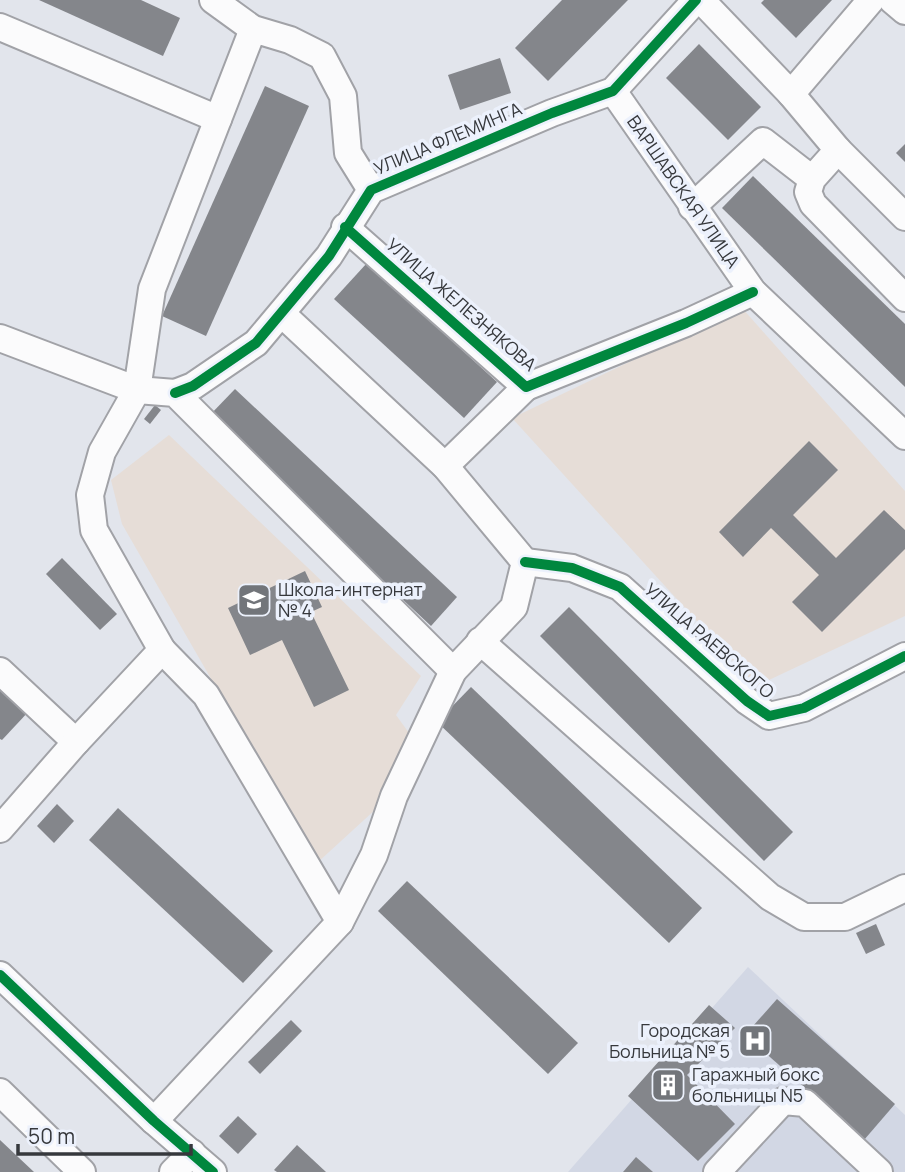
<svg xmlns="http://www.w3.org/2000/svg" width="905" height="1172" viewBox="0 0 905 1172" font-family="Manrope,sans-serif">
  <style>
    .built { fill: #d2d7e4 }
    .education { fill: #e6ddd7 }
    .building { fill: #84868b }
    .lines { fill: none; stroke-linecap: round; stroke-linejoin: round }
    .minor-casing { stroke: #a1a2a7; stroke-width: 30 }
    .minor { stroke: #fbfbfc; stroke-width: 26 }
    .cycleway-casing { stroke: #ecf1fc; stroke-width: 15 }
    .cycleway { stroke: #00873e; stroke-width: 10 }
    .labels { text-anchor: middle; stroke-width: 7; stroke-linejoin: round; paint-order: stroke }
    .street-label { font-size: 18px; fill: #36383c; stroke: #ecf1fc }
    .poi-label { font-size: 18px; fill: #36383c; stroke: #ecf1fc; text-anchor: start }
  </style>
  <rect width="100%" height="100%" fill="#e2e5ec"/>
  <!-- built -->
  <polygon class="built" points="748,967 905,1115 905,1172 568,1172"/>
  <!-- education -->
  <g class="education">
    <polygon points="742,308 905,491 905,616 756,686 512,418"/>
    <polygon points="169,435 421,676 396,715 409,733 376,809 317,863 122,524 111,480"/>
  </g>
  <!-- building -->
  <g class="building">
    <polygon points="39,0 141,0 180,18 163,56"/>
    <polygon points="562,0 628,0 548,81 515,48"/>
    <polygon points="764,0 832,0 796,38 761,3"/>
    <polygon points="699,44 761,107 728,140 666,78"/>
    <polygon points="500,58 511,93 460,110 448,75"/>
    <polygon points="265,86 309,106 206,336 162,316"/>
    <polygon points="905,144 905,162 896,153"/>
    <polygon points="753,176 905,324 905,387 722,208"/>
    <polygon points="367,263 497,382 464,418 334,299"/>
    <polygon points="235,389 457,597 431,626 208,417"/>
    <polygon points="155,405 161,410 150,424 144,419"/>
    <polygon points="809,441 838,470 793,515 836,558 884,510 905,530 905,549 822,632 792,602 819,575 771,528 743,557 719,532"/>
    <polygon points="62,558 117,614 100,630 46,574"/>
    <polygon points="305,571 322,607 311,612 349,690 314,707 282,640 250,655 228,608"/>
    <polygon points="569,607 793,832 764,861 540,636"/>
    <polygon points="0,683 30,710 2,740 0,739"/>
    <polygon points="471,687 702,908 669,943 437,722"/>
    <polygon points="57,804 74,821 54,843 37,826"/>
    <polygon points="118,808 273,951 243,983 89,840"/>
    <polygon points="407,881 578,1043 548,1074 378,911"/>
    <polygon points="876,924 885,945 866,954 856,933"/>
    <polygon points="777,999 895,1104 864,1140 745,1035"/>
    <polygon points="709,1005 735,1028 687,1075 735,1124 698,1161 628,1096"/>
    <polygon points="291,1020 302,1031 260,1074 248,1062"/>
    <polygon points="238,1116 257,1134 238,1154 219,1136"/>
    <polygon points="0,1140 34,1172 0,1172"/>
    <polygon points="297,1145 326,1172 277,1172 274,1170"/>
    <polygon points="636,1157 653,1172 623,1172"/>
  </g>
  <g class="lines">
    <defs>
      <g id="minor">
        <polyline points="213,0 253,29 290,40 322,56 343,96 348,153 371,190"/>
        <polyline points="701,0 791,94 871,0"/>
        <polyline points="892,0 905,11"/>
        <polyline points="0,27 218,119"/>
        <polyline points="613,91 753,292 905,436"/>
        <polyline points="791,94 838,150 812,179 808,192 813,204 905,298"/>
        <polyline points="838,150 905,217"/>
        <polyline points="692,207 763,141 812,179"/>
        <polyline points="345,227 526,387 686,323 753,292"/>
        <polyline points="282,314 445,466 525,562 514,607 453,671 394,796 374,855 340,922"/>
        <polyline points="0,338 137,390 152,289 253,29"/>
        <polyline points="175,393 193,386 256,343 329,256 371,190 552,113 613,91 696,0"/>
        <polyline points="445,466 526,387"/>
        <polyline points="525,562 572,568 620,587 747,701 769,716 804,708 905,656"/>
        <polyline points="480,641 770,897 804,917 845,917 905,888"/>
        <polyline points="0,671 76,742"/>
        <polyline points="0,829 76,742 162,650 94,530 90,495 102,452 137,390 175,393 453,671"/>
        <polyline points="0,975 154,1121 213,1172"/>
        <polyline points="0,1092 82,1172"/>
        <polyline points="154,1121 340,922 206,695 162,650"/>
        <polyline points="173,1172 192,1153"/>
        <polyline points="717,1172 783,1101 805,1103 879,1172"/>
      </g>
    </defs>
    <!-- minor casing -->
    <use href="#minor" class="minor-casing"/>
    <!-- minor -->
    <use href="#minor" class="minor"/>
    <defs>
      <g id="cycleway">
        <polyline points="345,227 526,387 686,323 753,292"/>
        <polyline points="175,393 193,386 256,343 329,256 371,190 552,113 613,91 696,0"/>
        <polyline points="525,562 572,568 620,587 747,701 769,716 804,708 905,656"/>
        <polyline points="0,975 154,1121 213,1172"/>
      </g>
    </defs>
    <!-- cycleway casing -->
    <use href="#cycleway" class="cycleway-casing"/>
    <!-- cycleway -->
    <use href="#cycleway" class="cycleway"/>
  </g>
  <!-- icons -->
  <defs>
    <symbol id="school-square" viewBox="-11 -11 22 22"><rect x="-9" y="-9" width="18" height="18" rx="4" fill="#72757a" stroke="#ecf1fc"/><path d="M0-5L7-2L0 1L-7-2ZM-4 1L0 2.5L4 1V4Q0 6-4 4Z" fill="#fff"/></symbol>
    <symbol id="hospital-square" viewBox="-11 -11 22 22"><rect x="-9" y="-9" width="18" height="18" rx="4" fill="#72757a" stroke="#ecf1fc"/><path d="M-5-5h3v3.5h4V-5h3V5h-3V1.5h-4V5h-3Z" fill="#fff"/></symbol>
    <symbol id="building-square" viewBox="-11 -11 22 22"><rect x="-9" y="-9" width="18" height="18" rx="4" fill="#72757a" stroke="#ecf1fc"/><path d="M-4-6H4V6H1V3H-1V6H-4ZM-2.5-4.3h1.7v1.8h-1.7ZM.8-4.3h1.7v1.8H.8ZM-2.5-1h1.7V.8h-1.7ZM.8-1h1.7V.8H.8Z" fill="#fff"/></symbol>
  </defs>
  <g fill-rule="evenodd">
    <use href="#school-square" x="235" y="581" width="38" height="38"/>
    <use href="#hospital-square" x="736" y="1022" width="38" height="38"/>
    <use href="#building-square" x="649" y="1066" width="38" height="38"/>
  </g>
  <g class="labels">
    <!-- street labels -->
    <g class="street-label">
      <text transform="translate(448 139) rotate(-23)" y="6">УЛИЦА ФЛЕМИНГА</text>
      <text transform="translate(683 192) rotate(55)" y="6">ВАРШАВСКАЯ УЛИЦА</text>
      <text transform="translate(461 305) rotate(41)" y="6">УЛИЦА ЖЕЛЕЗНЯКОВА</text>
      <text transform="translate(709 641) rotate(41)" y="6">УЛИЦА РАЕВСКОГО</text>
    </g>
    <!-- poi labels -->
    <g class="poi-label">
      <text x="278" y="596">Школа-интернат<tspan x="278" dy="21">№ 4</tspan></text>
      <text x="730" y="1037" text-anchor="end">Городская<tspan x="730" dy="21">Больница № 5</tspan></text>
      <text x="692" y="1081">Гаражный бокс<tspan x="692" dy="21">больницы N5</tspan></text>
    </g>
  </g>
  <!-- scale -->
  <path d="M18 1144v10h173v-10" fill="none" stroke="#36383c" stroke-width="3.5"/>
  <text x="28" y="1144" font-size="21" fill="#36383c" stroke="#ecf1fc" stroke-width="5" paint-order="stroke">50 m</text>
</svg>
